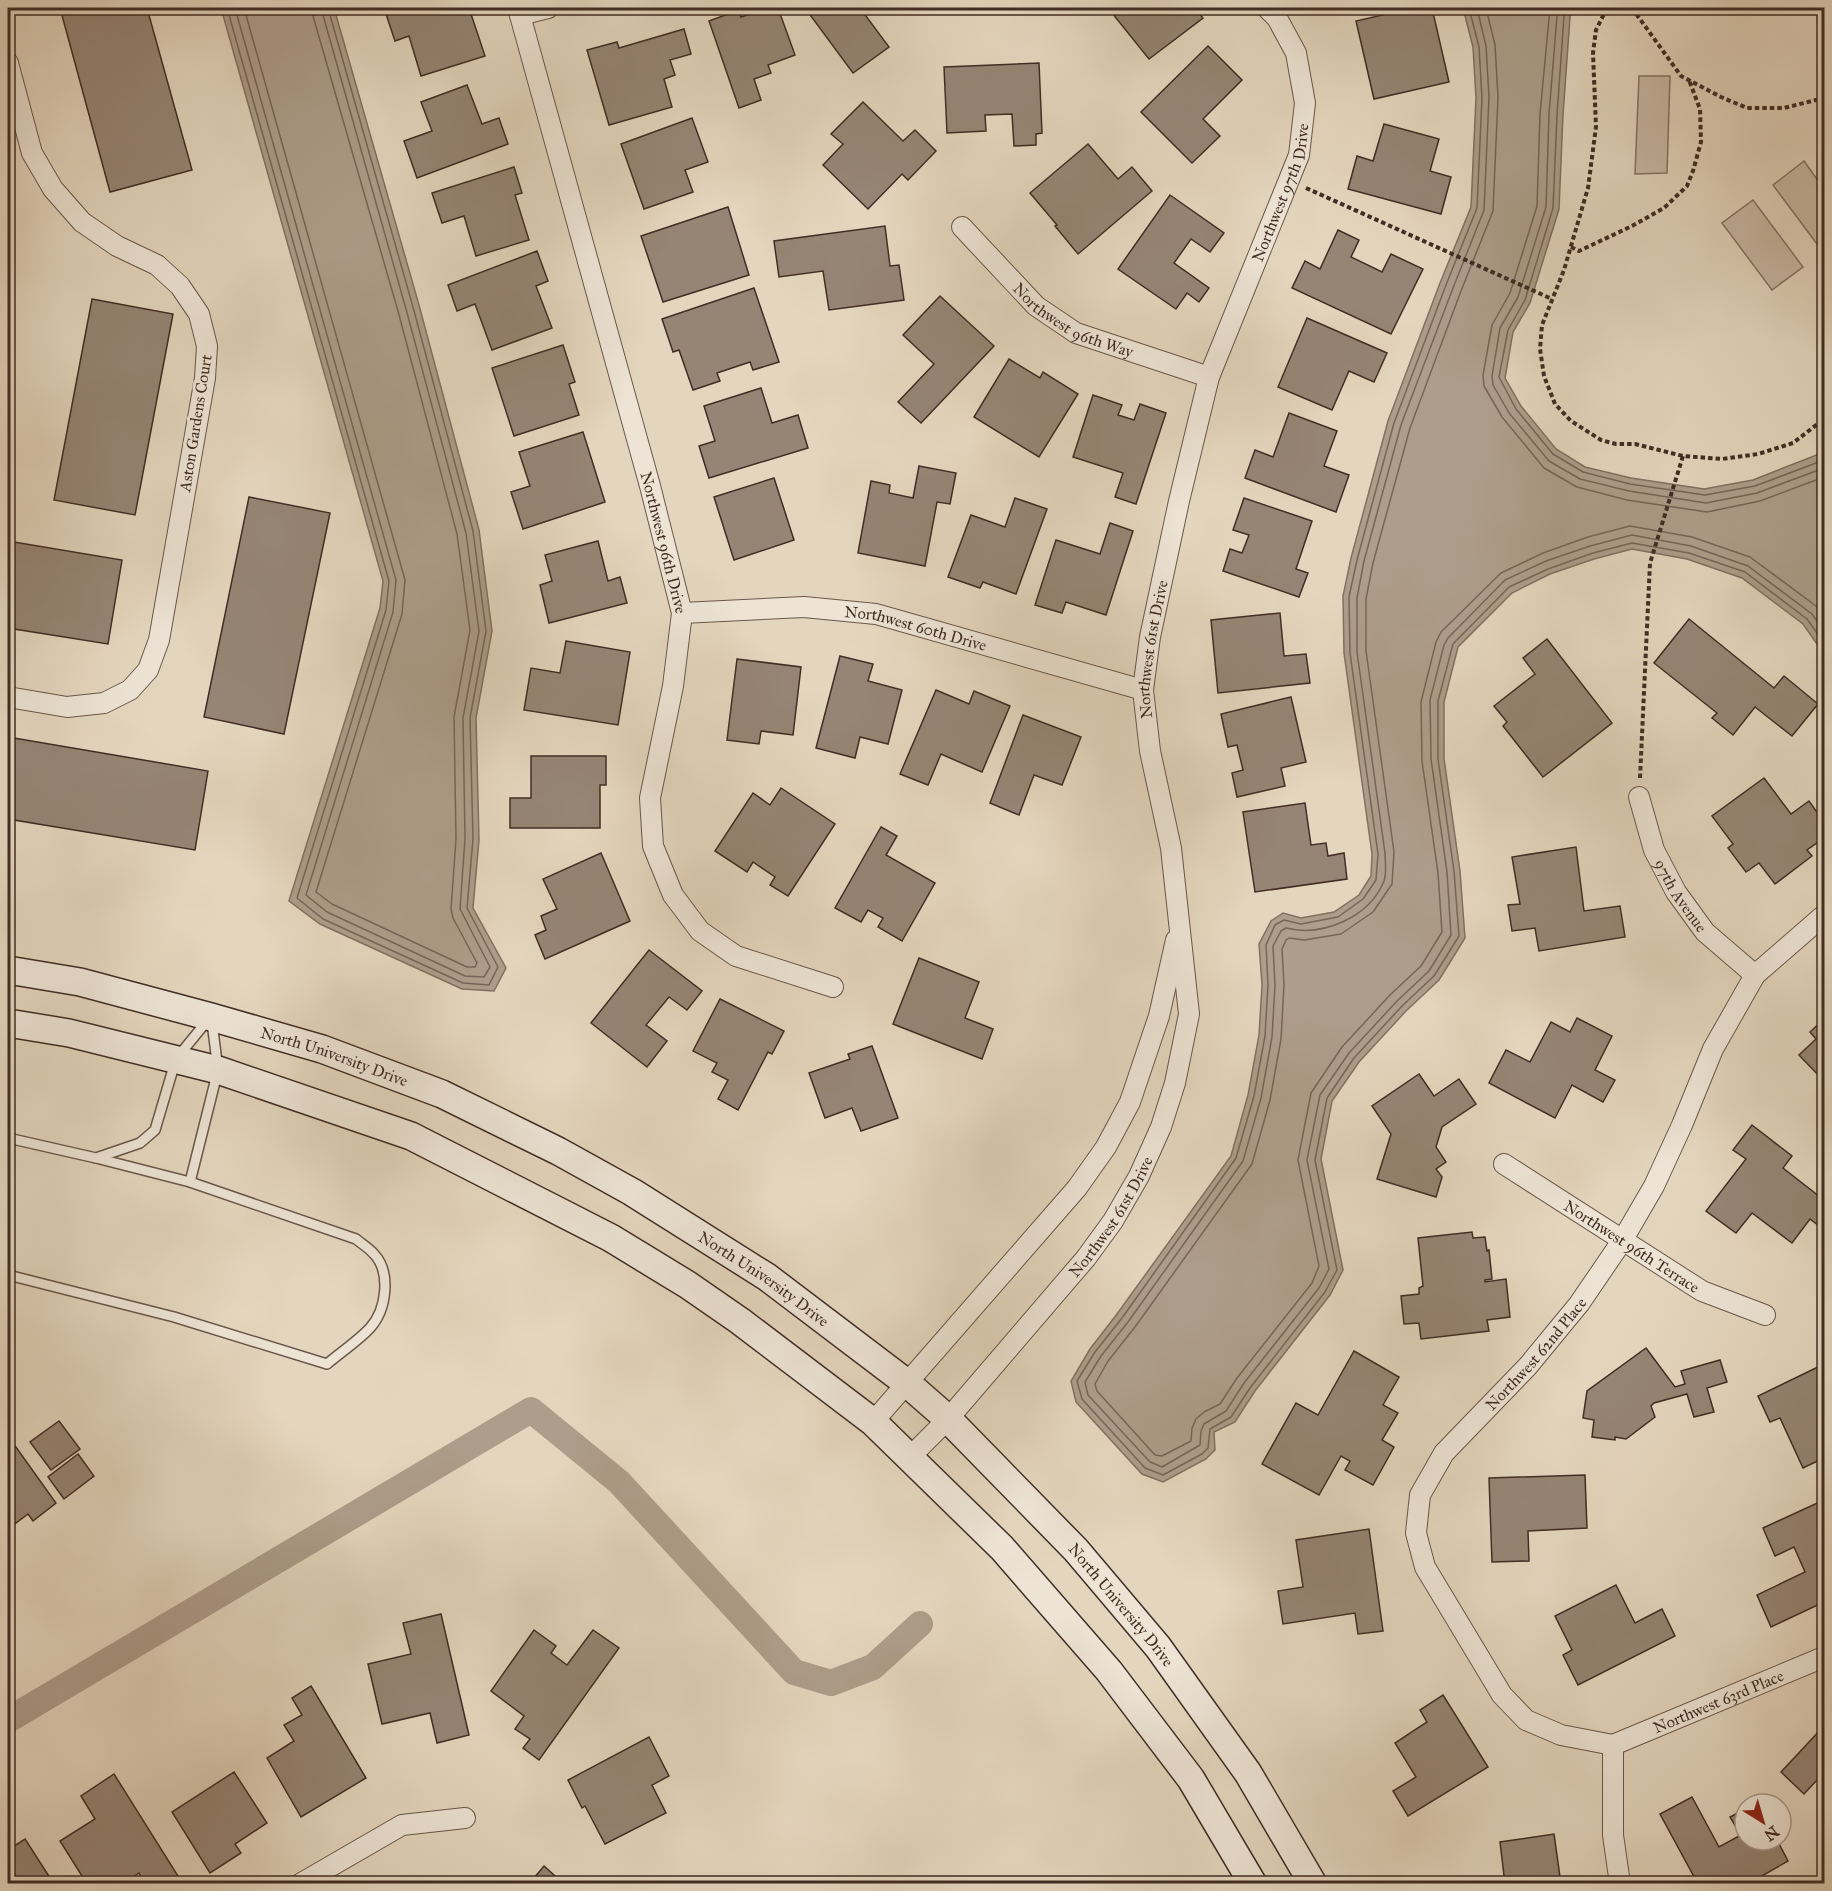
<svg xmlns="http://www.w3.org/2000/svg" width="1832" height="1891" viewBox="0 0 1832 1891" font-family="'IM FELL Great Primer',serif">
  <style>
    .green { fill: #c8b9a4; stroke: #847364; stroke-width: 1.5 }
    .water { fill: #ad9d8a; stroke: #827062; stroke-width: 1.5 }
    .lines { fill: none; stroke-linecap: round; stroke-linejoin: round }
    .shore { stroke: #776558; stroke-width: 1.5 }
    .canal { stroke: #ad9d8a; stroke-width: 26 }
    .building { fill: #968575; stroke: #412d25; stroke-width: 1.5 }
    .lane-casing { stroke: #6a574b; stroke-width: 12 }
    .street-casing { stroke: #6a574b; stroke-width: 22 }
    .secondary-casing { stroke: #412d25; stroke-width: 30 }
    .path { stroke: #412d25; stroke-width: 4; stroke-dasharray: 4.5 3; stroke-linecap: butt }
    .lane { stroke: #ede4d5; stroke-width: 9 }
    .street { stroke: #ede4d5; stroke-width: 20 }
    .secondary { stroke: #ede4d5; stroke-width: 27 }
    .labels { text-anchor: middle; stroke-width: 6; stroke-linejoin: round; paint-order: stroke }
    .street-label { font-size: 16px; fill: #412d25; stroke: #ede4d5 }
  </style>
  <rect width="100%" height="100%" fill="#e4d6be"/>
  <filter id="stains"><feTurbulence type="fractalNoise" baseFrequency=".00333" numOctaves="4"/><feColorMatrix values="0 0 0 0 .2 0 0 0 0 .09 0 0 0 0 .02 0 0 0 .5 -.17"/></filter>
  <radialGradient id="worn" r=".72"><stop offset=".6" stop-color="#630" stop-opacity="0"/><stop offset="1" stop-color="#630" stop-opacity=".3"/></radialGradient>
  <!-- green -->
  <g class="green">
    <polygon points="1639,76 1670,76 1667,173 1635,174"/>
    <polygon points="1804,161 1824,189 1824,251 1823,252 1773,185"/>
    <polygon points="1753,200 1803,267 1772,290 1722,223"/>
  </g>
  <!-- water -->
  <g class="water">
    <polygon points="221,8 334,8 419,305 479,530 492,631 476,718 479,840 473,908 506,968 494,991 462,989 320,924 289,901 380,608 383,581"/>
    <polygon points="1463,8 1573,8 1570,17 1563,115 1559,209 1530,303 1513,332 1505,378 1521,406 1556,449 1585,467 1631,478 1704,489 1753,480 1824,452 1824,654 1803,624 1742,578 1687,559 1632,549 1594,559 1550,574 1512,593 1458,647 1444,702 1444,759 1460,871 1465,938 1439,980 1406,1011 1359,1062 1332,1101 1321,1159 1343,1270 1330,1295 1255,1391 1235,1422 1214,1432 1215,1450 1206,1459 1163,1482 1142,1474 1076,1402 1071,1381 1090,1349 1117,1314 1231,1156 1248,1095 1259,1035 1262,985 1259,944 1271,921 1283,913 1301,918 1334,912 1359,895 1371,876 1372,854 1344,653 1343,596 1351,558 1388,421 1440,283 1471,207 1476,98 1473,47"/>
  </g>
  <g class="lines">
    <!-- shore -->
    <g class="shore">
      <polyline points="227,8 389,581 386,610 297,898 323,919 463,983 489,985 498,967 467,908 473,839 470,718 486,631 473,531 413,307 328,8"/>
      <polyline points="235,8 396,580 393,612 306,895 327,912 465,976 484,977 490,967 460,909 465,839 463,718 479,631 466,533 406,309 321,8"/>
      <polyline points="244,8 405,580 402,614 316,892 332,904 467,967 475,967 477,963 453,918 451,909 456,839 454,717 470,630 457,534 398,311 313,16 312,8"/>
      <polyline points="1469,8 1479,47 1482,98 1477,208 1446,285 1394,423 1357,560 1349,597 1350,653 1378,854 1376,880 1363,899 1338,917 1301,924 1284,920 1275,925 1266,945 1268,985 1265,1036 1254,1096 1236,1158 1122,1318 1095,1352 1077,1381 1082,1399 1145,1468 1163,1475 1202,1454 1208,1448 1210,1429 1231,1417 1250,1388 1325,1292 1337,1270 1315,1160 1327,1098 1354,1058 1402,1006 1434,976 1459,936 1454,871 1438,759 1438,701 1453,644 1509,587 1548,569 1593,553 1632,543 1689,553 1745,572 1807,619 1824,643"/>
      <path d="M1477 8 1486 46 1489 97 1484 210 1453 288 1401 425 1364 561 1357 598V652L1385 853C1385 861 1387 873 1384 881 1369 918 1322 937 1286 928L1281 931 1273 946 1275 985 1272 1037 1261 1098 1243 1161 1128 1322 1101 1356 1085 1382 1088 1395 1150 1462 1162 1467 1200 1445 1201 1431 1204 1424 1226 1411 1244 1383 1319 1288 1329 1269 1307 1160 1320 1095 1349 1053 1397 1001 1429 971 1451 935 1447 872 1431 759 1430 700 1444 645 1448 638 1505 580 1546 561 1590 546 1632 535 1691 546 1748 566 1812 614 1824 631"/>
      <polyline points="1486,8 1495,45 1498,97 1493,211 1461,291 1410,428 1373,563 1366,599 1366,651 1394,852 1392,884 1373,912 1341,934 1304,940 1289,938 1286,940 1282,949 1284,985 1281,1039 1270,1100 1252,1164 1135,1327 1108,1361 1095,1384 1097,1391 1155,1455 1162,1456 1191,1441 1192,1428 1196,1419 1204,1412 1220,1404 1237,1378 1312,1283 1319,1266 1298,1160 1311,1093 1342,1047 1390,995 1421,966 1442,932 1438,873 1422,761 1421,702 1436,642 1441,632 1501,573 1543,553 1588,537 1630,526 1692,537 1750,557 1816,606 1824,615"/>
      <polyline points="1550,8 1540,114 1537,206 1510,293 1492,325 1483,375 1484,386 1502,417 1544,468 1577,487 1627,500 1707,512 1760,501 1824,477"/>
      <polyline points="1559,8 1557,16 1549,114 1546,207 1518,297 1500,328 1492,376 1493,385 1509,413 1549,461 1580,479 1629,491 1706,503 1757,493 1824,468"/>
      <polyline points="1567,8 1564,16 1557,115 1553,208 1525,300 1508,330 1499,377 1516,409 1553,454 1583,472 1630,484 1705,495 1755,486 1824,460"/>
    </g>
    <!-- canal -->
    <polyline class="canal" points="8,1720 531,1410 619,1482 794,1672 831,1683 873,1667 920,1624"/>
  </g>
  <!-- building -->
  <g class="building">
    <polygon points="60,8 147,8 192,170 110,192"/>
    <polygon points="408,8 469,8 485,56 421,76 409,36 395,41 386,14"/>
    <polygon points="769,8 778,8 795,55 768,65 771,73 754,79 761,100 739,108 709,21 739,10 741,17"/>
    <polygon points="805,8 860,8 889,47 853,73"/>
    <polygon points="1108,8 1195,8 1203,18 1149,59"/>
    <polygon points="1413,8 1432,8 1449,82 1374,99 1356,21"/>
    <polygon points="684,29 691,54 670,60 675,75 664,79 672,107 609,125 587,50 617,42 619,48"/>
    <polygon points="1208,46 1242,80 1203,119 1220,136 1192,163 1141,112"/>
    <polygon points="1039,63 1042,133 1036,134 1036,145 1014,146 1012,114 985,115 986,131 947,133 944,67"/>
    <polygon points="467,85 482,124 499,118 508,144 417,178 404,141 432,131 421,102"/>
    <polygon points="863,102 903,141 915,130 936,151 908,180 902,174 868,209 823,165 843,144 831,134"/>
    <polygon points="692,118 708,162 685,170 693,192 644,209 621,144"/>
    <polygon points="1384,124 1439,139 1430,171 1451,177 1441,214 1348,189 1357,156 1373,161"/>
    <polygon points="1088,144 1118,179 1132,167 1152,191 1078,254 1055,226 1057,225 1030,193"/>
    <polygon points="514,167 522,193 515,195 529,240 476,256 464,216 442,223 432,193"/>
    <polygon points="1170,195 1224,233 1210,252 1191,239 1174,263 1209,288 1199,302 1187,293 1176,309 1118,269"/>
    <polygon points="728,207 749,275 663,302 641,236"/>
    <polygon points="885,226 890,266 899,265 904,300 829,310 823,271 779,277 774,241"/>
    <polygon points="1338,230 1359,240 1351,257 1382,272 1391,254 1423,269 1391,334 1292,288 1305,261 1320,269"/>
    <polygon points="537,251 548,281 536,286 552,328 492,350 475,304 457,311 448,285"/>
    <polygon points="754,288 779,362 753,370 750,362 717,373 720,381 693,390 679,350 673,352 662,319"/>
    <polygon points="940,296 994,346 921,423 898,402 934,364 903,335"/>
    <polygon points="92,299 173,314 135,515 54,500"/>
    <polygon points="1307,318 1387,353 1374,382 1349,371 1332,410 1278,387"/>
    <polygon points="563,345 575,382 569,384 579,415 514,436 492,368"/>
    <polygon points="1009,359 1040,378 1043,372 1078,394 1039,457 974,417"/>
    <polygon points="761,388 772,423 798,415 808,448 709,478 699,446 715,441 704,406"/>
    <polygon points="1093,395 1122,405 1118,415 1134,420 1140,404 1166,413 1136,504 1115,497 1123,473 1073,457"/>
    <polygon points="1289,413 1337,431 1324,466 1349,475 1336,512 1245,478 1255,450 1273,457"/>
    <polygon points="583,432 605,502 523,529 511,492 530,486 519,452"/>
    <polygon points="919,466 956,473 950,504 937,502 925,566 858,553 871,481 890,485 889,493 913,498"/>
    <polygon points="774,478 794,540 734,560 714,497"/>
    <polygon points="249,497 330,513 284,734 204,717"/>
    <polygon points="1015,498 1047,509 1016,594 983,582 980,588 948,577 971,515 1005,527"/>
    <polygon points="1244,498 1312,521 1296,569 1308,573 1299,597 1223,571 1230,549 1242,553 1249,535 1233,530"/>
    <polygon points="1110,523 1133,531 1106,615 1066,602 1062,613 1035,605 1056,540 1100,554"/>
    <polygon points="8,541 122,560 108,644 8,628"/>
    <polygon points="598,541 608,581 620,577 627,603 549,623 540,585 552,581 545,555"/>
    <polygon points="1280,613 1284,656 1306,654 1310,683 1218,693 1211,620"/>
    <polygon points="1689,619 1774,688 1784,676 1818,704 1792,736 1755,707 1733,735 1712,718 1717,713 1654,663"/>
    <polygon points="1547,639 1612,723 1543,777 1503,726 1507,722 1494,706 1535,674 1523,658"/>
    <polygon points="566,641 630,652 618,725 524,710 531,668 560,673"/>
    <polygon points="840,656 873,664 868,681 902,690 888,744 860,737 855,758 816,748"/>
    <polygon points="737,659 801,667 793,735 761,731 759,744 727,740"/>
    <polygon points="936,690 969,704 974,691 1010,706 982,772 941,754 928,785 900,774"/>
    <polygon points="1291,697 1306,762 1281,768 1285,786 1237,797 1232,773 1243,770 1237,745 1228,747 1221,714"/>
    <polygon points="1023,715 1081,737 1062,785 1034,775 1019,815 990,803"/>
    <polygon points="8,737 208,771 195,850 8,819"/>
    <polygon points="531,756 606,756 606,785 600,785 600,828 510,828 510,798 531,798"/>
    <polygon points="1764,778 1791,814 1809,801 1824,822 1824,838 1807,850 1812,856 1775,884 1759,863 1746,872 1728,848 1733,844 1712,816"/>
    <polygon points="781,788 835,824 788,896 770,885 775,877 753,862 747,872 715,851 753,793 770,805"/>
    <polygon points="1305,803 1311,845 1326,843 1328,856 1344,853 1347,879 1255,892 1243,812"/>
    <polygon points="881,827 897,836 886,855 935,883 902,941 878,927 883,918 868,910 861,922 835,908"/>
    <polygon points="1576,847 1584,911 1620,906 1625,937 1539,951 1535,928 1512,931 1508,905 1520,904 1512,857"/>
    <polygon points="601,853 630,921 545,959 535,935 546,930 541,916 557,909 543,879"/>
    <polygon points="649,950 702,991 687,1010 669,997 646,1025 667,1041 647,1067 591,1023"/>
    <polygon points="919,958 979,982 965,1018 993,1029 982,1059 893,1024"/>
    <polygon points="720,999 784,1031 772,1054 768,1052 738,1110 718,1099 728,1080 712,1072 717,1063 693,1051"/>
    <polygon points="1577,1018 1612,1036 1595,1070 1615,1080 1603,1102 1572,1085 1555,1118 1489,1083 1506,1050 1530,1062 1551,1022 1570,1032"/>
    <polygon points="1824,1019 1824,1077 1822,1079 1799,1055 1816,1039 1810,1032"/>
    <polygon points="872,1046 898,1118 861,1131 852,1108 825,1118 809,1073 850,1059 848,1054"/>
    <polygon points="1419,1074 1434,1096 1459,1079 1476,1104 1442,1127 1436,1147 1446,1162 1436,1169 1442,1177 1436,1197 1377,1179 1391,1134 1372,1106"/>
    <polygon points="1752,1125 1792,1156 1783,1168 1824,1200 1824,1218 1819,1226 1810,1219 1792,1243 1752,1213 1736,1233 1706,1211 1746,1159 1733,1150"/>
    <polygon points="1472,1232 1473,1238 1485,1237 1487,1251 1489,1250 1492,1279 1485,1280 1485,1282 1506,1279 1510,1317 1487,1320 1489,1331 1421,1339 1419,1323 1404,1324 1401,1296 1419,1294 1419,1288 1423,1286 1418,1238"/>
    <polygon points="1646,1348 1675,1387 1685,1384 1681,1371 1720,1360 1727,1382 1707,1388 1714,1412 1694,1417 1687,1394 1654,1403 1651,1406 1655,1417 1626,1439 1615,1437 1615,1440 1592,1437 1594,1420 1583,1418 1587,1391"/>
    <polygon points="1354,1351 1399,1377 1383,1405 1398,1413 1382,1440 1394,1447 1373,1485 1345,1470 1350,1461 1341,1456 1319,1495 1262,1464 1296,1403 1318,1415"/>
    <polygon points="1824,1364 1824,1458 1803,1468 1780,1418 1770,1422 1758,1396"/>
    <polygon points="59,1421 80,1449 51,1470 30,1442"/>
    <polygon points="8,1436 56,1503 33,1521 28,1514 8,1529"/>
    <polygon points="78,1454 94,1476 64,1499 48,1477"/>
    <polygon points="1585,1475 1587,1528 1528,1531 1529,1561 1492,1562 1489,1478"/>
    <polygon points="1824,1500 1824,1602 1771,1627 1757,1595 1805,1572 1794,1547 1775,1556 1763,1528"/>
    <polygon points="1369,1529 1383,1631 1358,1634 1355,1613 1283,1624 1278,1591 1303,1587 1296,1540"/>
    <polygon points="1616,1585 1635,1623 1662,1609 1675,1636 1578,1685 1563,1655 1572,1650 1555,1616"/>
    <polygon points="441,1614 469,1735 437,1743 430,1713 382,1724 368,1664 411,1654 403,1623"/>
    <polygon points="534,1630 556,1646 551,1653 567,1665 593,1630 619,1648 539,1760 523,1748 530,1739 515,1729 524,1716 491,1691"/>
    <polygon points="311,1686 366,1778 301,1817 267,1758 294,1741 284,1725 302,1715 292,1698"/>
    <polygon points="1443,1695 1488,1767 1408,1816 1393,1791 1416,1777 1395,1743 1427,1722 1420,1710"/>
    <polygon points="1824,1726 1824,1785 1818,1779 1804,1794 1781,1772"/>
    <polygon points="649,1737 669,1776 652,1785 666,1813 605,1844 585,1806 582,1808 568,1780"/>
    <polygon points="234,1772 267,1823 235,1844 241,1853 210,1873 172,1812"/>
    <polygon points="114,1774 183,1884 145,1884 139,1873 123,1884 87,1884 60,1841 95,1819 81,1796"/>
    <polygon points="1692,1797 1719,1847 1741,1835 1730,1817 1745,1809 1745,1840 1777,1840 1788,1861 1748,1884 1698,1884 1660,1814"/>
    <polygon points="1554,1834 1561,1884 1505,1884 1500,1842"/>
    <polygon points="25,1839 54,1884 8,1884 8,1850"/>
    <polygon points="544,1866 564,1884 529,1884"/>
  </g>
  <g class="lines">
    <defs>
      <g id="lane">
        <path d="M8 1138 96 1158 190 1182 356 1239C362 1244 369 1248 374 1254 391 1272 387 1309 370 1328 358 1341 341 1352 327 1364L174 1317 8 1275"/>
        <polyline points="96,1158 140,1143 155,1130 176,1059 207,1021"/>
        <polyline points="190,1182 218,1070 212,1022"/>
      </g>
      <g id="street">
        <path id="s1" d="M518 8 650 486 682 613 673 686 650 798 653 846 673 895 700 931 736 956 833 987"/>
        <polyline points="520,15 548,8"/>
        <polyline points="8,63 32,153 53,189 82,222 117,246 157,265 180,286 199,314 207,346 205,378 159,640 148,670 130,690 104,703 67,707 8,697"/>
        <path id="s2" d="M962 227 1036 306 1076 333 1209 377"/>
        <path id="s3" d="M682 613 804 607 876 614 1143 690"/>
        <path id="s4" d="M1639 797 1654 850 1676 892 1705 932 1755 975"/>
        <path id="s5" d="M1504 1164 1702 1291 1765 1315"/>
        <polyline points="873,1422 1077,1188 1106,1147 1130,1102 1159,1016 1176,940"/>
        <path id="s6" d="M910 1457 948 1419 1086 1258 1113 1221 1139 1176 1161 1127 1175 1083 1189 1014 1171 848 1150 751 1143 690 1150 637 1179 501 1209 377 1299 155 1305 103 1296 53 1277 18 1267 8"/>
        <path id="s7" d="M1613 1745 1561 1735 1526 1720 1502 1695 1425 1567 1416 1533 1420 1495 1444 1453 1528 1366 1579 1304 1622 1241 1654 1186 1682 1125 1713 1049 1755 975 1824 915"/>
        <path id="s8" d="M1613 1745 1824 1657"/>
        <polyline points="1613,1745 1613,1835 1620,1884"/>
        <polyline points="300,1884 402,1825 465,1818"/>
      </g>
      <g id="secondary">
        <path id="s9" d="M8 970 80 982 211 1017 322 1049 442 1094 558 1151 632 1192 767 1277 908 1384 948 1419 1076 1550 1158 1647 1248 1773 1313 1884"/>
        <polyline points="8,1023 69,1033 218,1070 411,1136 611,1238 688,1285 740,1321 873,1422 1002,1548 1109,1671 1191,1779 1253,1884"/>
      </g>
    </defs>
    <!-- lane casing -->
    <use href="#lane" class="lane-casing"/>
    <!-- street casing -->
    <use href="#street" class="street-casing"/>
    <!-- secondary casing -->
    <use href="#secondary" class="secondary-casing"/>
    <!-- path -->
    <g class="path">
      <polyline points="1607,8 1596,30 1593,53 1596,127 1588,188 1564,270 1542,325 1540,349 1544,376 1555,404 1571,421 1601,440 1616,444 1635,444 1683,456 1722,459 1758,454 1793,443 1824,419"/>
      <polyline points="1632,8 1681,76 1721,97 1747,108 1784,108 1824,98"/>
      <polyline points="1306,188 1552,299"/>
      <polyline points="1571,247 1579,251 1632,226 1664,208 1687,186 1693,171 1701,142 1700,109 1689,80"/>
      <polyline points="1640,778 1650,563 1683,456"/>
    </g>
    <!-- lane -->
    <use href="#lane" class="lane"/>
    <!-- street -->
    <use href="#street" class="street"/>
    <!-- secondary -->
    <use href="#secondary" class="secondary"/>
  </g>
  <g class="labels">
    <!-- street labels -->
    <g class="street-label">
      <text dy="6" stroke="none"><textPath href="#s6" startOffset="1380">Northwest 97th Drive</textPath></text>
      <text dy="6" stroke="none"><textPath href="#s2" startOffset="148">Northwest 96th Way</textPath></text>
      <text transform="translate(195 423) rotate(-81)" y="6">Aston Gardens Court</text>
      <text dy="6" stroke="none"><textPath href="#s1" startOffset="554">Northwest 96th Drive</textPath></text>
      <text dy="6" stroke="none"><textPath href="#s3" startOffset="236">Northwest 60th Drive</textPath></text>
      <text dy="6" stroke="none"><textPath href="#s6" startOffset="903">Northwest 61st Drive</textPath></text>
      <text dy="6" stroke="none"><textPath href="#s4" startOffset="108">97th Avenue</textPath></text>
      <text dy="6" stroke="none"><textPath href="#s9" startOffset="338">North University Drive</textPath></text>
      <text dy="6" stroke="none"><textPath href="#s6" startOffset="314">Northwest 61st Drive</textPath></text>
      <text dy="6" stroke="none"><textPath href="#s5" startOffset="152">Northwest 96th Terrace</textPath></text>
      <text dy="6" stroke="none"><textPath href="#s9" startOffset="824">North University Drive</textPath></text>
      <text dy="6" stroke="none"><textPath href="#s7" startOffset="532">Northwest 62nd Place</textPath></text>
      <text dy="6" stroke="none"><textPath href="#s9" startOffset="1310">North University Drive</textPath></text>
      <text dy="6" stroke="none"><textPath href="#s8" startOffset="114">Northwest 63rd Place</textPath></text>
    </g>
  </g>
  <!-- margin -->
  <rect width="1832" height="1891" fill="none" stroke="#e4d6be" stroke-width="30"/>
  <rect x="9" y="9" width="1814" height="1873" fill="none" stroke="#412d25" stroke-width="3"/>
  <rect x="15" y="15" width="1802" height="1861" fill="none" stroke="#412d25" stroke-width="1.5"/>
  <!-- north arrow -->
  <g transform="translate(1763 1822) rotate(143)"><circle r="28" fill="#ede4d5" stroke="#a89b8f" stroke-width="1.5"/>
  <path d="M0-4.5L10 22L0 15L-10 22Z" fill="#8f2418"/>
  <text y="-9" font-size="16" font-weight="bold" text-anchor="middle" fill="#412d25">N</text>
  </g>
  <rect width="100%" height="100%" filter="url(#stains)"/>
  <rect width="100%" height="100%" fill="url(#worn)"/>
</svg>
